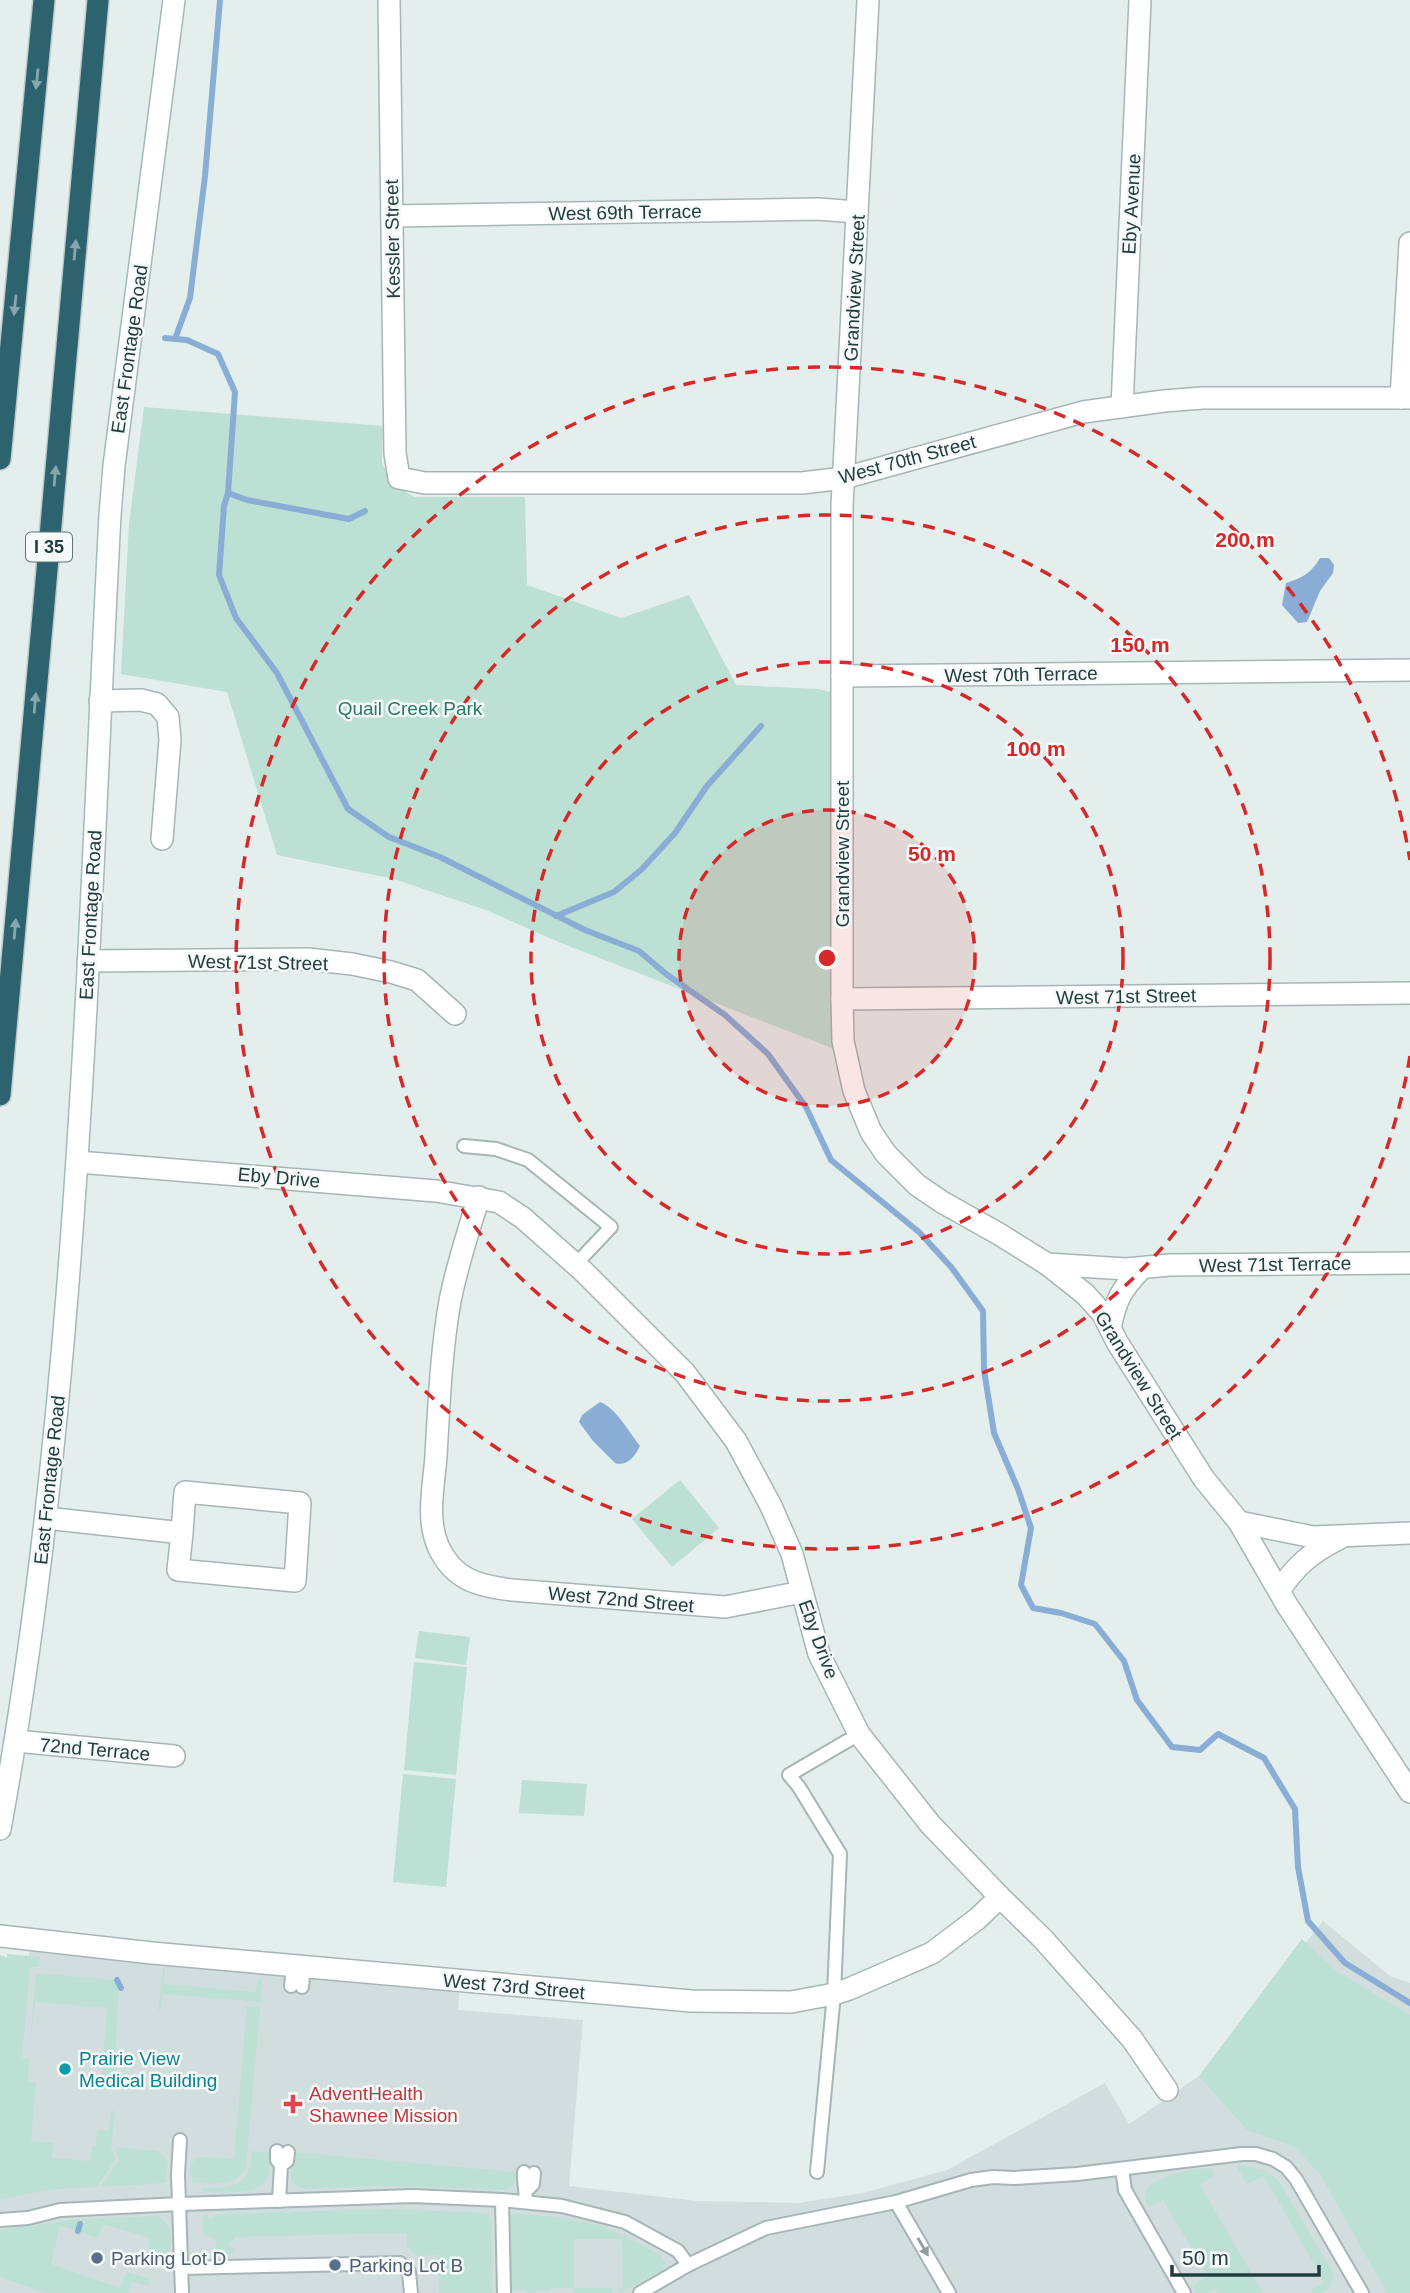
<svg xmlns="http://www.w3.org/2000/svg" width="1410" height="2293" viewBox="0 0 1410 2293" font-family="Helvetica,sans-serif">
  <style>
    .built { fill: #d2dedd }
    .green { fill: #bce0d3 }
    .water { fill: #8aadd5 }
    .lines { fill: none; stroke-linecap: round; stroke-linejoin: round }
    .stream { stroke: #8aadd5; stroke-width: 6 }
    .lane-casing { stroke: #a6b5b6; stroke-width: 16 }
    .street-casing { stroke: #a6b5b6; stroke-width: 24 }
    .secondary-casing { stroke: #a2baba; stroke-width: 24 }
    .highway-casing { stroke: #c1c9ca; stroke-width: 24 }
    .lane { stroke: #fff; stroke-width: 12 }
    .street { stroke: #fff; stroke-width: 21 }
    .secondary { stroke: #fff; stroke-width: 21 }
    .highway { stroke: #2d636e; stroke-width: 21 }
    .oneway { fill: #87a7ad }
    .oneway2 { fill: #909ea0 }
    .ring { fill: none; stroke: #d62828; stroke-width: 3.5; stroke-dasharray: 12 9 }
    .culture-dot { fill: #0f9aa8; stroke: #f5faf9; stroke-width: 2.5 }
    .health-dot { fill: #e0444e; stroke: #f5faf9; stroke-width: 2.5 }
    .service-dot { fill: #5c6f8a; stroke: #f5faf9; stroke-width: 2.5 }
    .labels { text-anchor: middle; stroke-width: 5; stroke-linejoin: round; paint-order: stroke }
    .shield { fill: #f5faf9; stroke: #617678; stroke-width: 2 }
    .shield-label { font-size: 18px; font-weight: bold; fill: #223d41 }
    .street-label { font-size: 19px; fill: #223d41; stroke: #f5faf9 }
    .park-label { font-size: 19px; fill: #2a7967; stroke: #f5faf9 }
    .culture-label { font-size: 19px; fill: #0d838f; stroke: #f5faf9; text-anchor: start }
    .health-label { font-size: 19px; fill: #be3a42; stroke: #f5faf9; text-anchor: start }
    .service-label { font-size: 19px; fill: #4e5e75; stroke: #f5faf9; text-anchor: start }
    .centre { fill: #d62828; stroke: #f5faf9; stroke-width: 3.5 }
    .ring-label { font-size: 21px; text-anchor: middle; font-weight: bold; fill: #d62828; stroke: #f5faf9; stroke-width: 5; stroke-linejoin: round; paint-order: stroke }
  </style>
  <rect width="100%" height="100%" fill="#e4eeed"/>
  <!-- built -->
  <polygon class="built" points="1323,1921 1390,1976 1410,1983 1410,2293 0,2293 0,2189 30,1946 460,1983 458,2010 583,2020 569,2186 697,2201 799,2203 863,2193 947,2170 1105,2083 1129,2124 1199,2076"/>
  <!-- green -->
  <g class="green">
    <polygon points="144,407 383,426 382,464 396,486 414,497 525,497 527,585 621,618 689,595 736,685 818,689 831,692 834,1049 561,943 486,910 394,879 277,855 227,692 121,674 129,524"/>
    <polygon points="680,1480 719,1528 672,1567 632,1519"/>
    <polygon points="419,1631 470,1637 466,1665 415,1658"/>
    <polygon points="414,1662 467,1667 456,1775 404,1770"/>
    <polygon points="403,1774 456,1779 446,1887 393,1882"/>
    <polygon points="522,1780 587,1784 584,1816 519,1813"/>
    <polygon points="1302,1939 1336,1971 1410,2015 1410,2293 1387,2293 1320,2174 1293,2146 1247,2130 1199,2076"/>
    <polygon points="7,1954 40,1957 39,1967 30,1967 22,2058 29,2059 28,2081 36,2082 31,2141 53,2143 52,2158 91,2161 92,2146 96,2146 97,2130 109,2131 111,2111 115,2111 111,2147 115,2160 97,2187 55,2189 0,2199 0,1955 7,1958"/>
    <polygon points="163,1968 165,1969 164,1984 256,1992 258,1979 262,1976 261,2002 163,1994 161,2009 158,2010"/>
    <polygon points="36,1973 114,1980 119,1988 113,2087 101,2086 107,2008 35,2002 29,2053"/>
    <path d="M247 2006 260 2007 246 2167C236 2188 211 2184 192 2182L190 2165 197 2157 234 2158Z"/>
    <polygon points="116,2147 157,2151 164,2156 168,2163 165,2183 100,2187 119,2161"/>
    <path d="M252 2151 270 2153C270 2162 270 2174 266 2181 258 2195 215 2194 201 2191V2188C233 2187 249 2189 252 2151Z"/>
    <polygon points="293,2152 517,2172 513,2186 505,2190 395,2186 303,2189 294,2184 291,2177"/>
    <polygon points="1239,2165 1265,2170 1279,2181 1334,2274 1330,2287 1322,2293 1312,2293 1311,2290 1324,2282 1264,2176 1247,2184 1237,2167"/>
    <path d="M1207 2168 1213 2169 1214 2175 1200 2185 1263 2293H1217L1215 2289 1207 2293H1196L1193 2286 1208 2276 1163 2200 1149 2207C1130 2177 1189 2171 1207 2168Z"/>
    <polygon points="390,2209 487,2213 492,2220 492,2293 439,2293 438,2255 418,2256 407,2247 406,2233 234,2237 233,2242 230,2242 230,2247 233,2248 234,2251 232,2254 216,2254 216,2240 213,2237 203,2235 203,2215 208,2215 208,2219 213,2219 214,2215 223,2214"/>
    <polygon points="515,2213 563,2218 599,2225 628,2237 661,2256 665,2262 664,2269 620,2293 617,2288 623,2287 622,2239 574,2239 574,2288 611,2288 613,2293 574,2293 573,2288 551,2288 549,2291 535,2291 534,2293 526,2293 526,2290 512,2290 510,2287 509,2221 510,2216"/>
    <path d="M157 2216C172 2222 175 2246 165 2257 145 2259 147 2253 150 2238L103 2224 98 2236 95 2237 80 2232 84 2222 79 2220 75 2230 60 2226 51 2264 120 2288 127 2272 149 2279V2284L146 2286 132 2282 128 2293H46L0 2277V2230L70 2220Z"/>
  </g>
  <!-- water -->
  <g class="water">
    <path d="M1320 558H1329L1334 565 1333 573 1320 591 1307 622 1298 623 1282 605 1286 583C1303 578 1311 573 1320 558Z"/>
    <path d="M600 1402C616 1408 629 1432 640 1446 635 1456 627 1467 615 1463L593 1441 579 1422 582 1415Z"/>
  </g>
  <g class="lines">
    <!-- stream -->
    <g class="stream">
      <polyline points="165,338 187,340 218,354 235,392 228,493 224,506 219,575 236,618 277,673 348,809 389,837 440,857 585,930 639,951 666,974 725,1015 768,1054 806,1107 831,1160 919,1232 952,1268 983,1311 984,1370 994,1433 1018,1489 1031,1528 1021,1585 1033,1608 1061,1613 1095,1624 1124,1661 1137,1700 1172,1747 1200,1750 1218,1734 1264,1758 1295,1809 1298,1867 1308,1921 1345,1963 1410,2003"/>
      <polyline points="175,339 190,298 205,176 220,0"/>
      <polyline points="228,493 247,500 349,519 365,511"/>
      <polyline points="556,916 614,892 642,869 675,833 707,786 761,726"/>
      <polyline points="117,1980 121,1988"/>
      <polyline points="78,2231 80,2224"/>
    </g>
    <defs>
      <g id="lane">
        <polyline points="464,1146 496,1149 528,1160 611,1227 576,1264"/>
        <polyline points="291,1986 293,1966"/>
        <polyline points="302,1987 304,1967"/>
        <polyline points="180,2140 178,2174 182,2293"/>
        <polyline points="277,2151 277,2160 281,2165"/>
        <polyline points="1122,2169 1125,2190 1184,2293"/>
        <path d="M524 2172C523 2183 527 2191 525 2202"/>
        <polyline points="817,2172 834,1994 840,1854 799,1787 789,1775 859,1734"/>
        <polyline points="527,2190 533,2184 534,2173"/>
        <polyline points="502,2200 504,2293"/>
        <polyline points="279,2201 281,2165 287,2161 288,2152"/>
        <polyline points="896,2202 949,2293"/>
        <polyline points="0,2220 28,2218 60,2210 180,2204 413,2196 502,2200 562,2206 625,2222 678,2251 688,2265 766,2228 896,2202 971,2180 993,2177 1014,2178 1077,2174 1242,2154 1256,2154 1273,2159 1286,2167 1296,2179 1362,2293"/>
        <polyline points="181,2268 400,2263 409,2272 411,2293"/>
        <polyline points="640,2293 688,2265"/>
      </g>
      <g id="street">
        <polyline points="389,0 395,453 399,478 425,483 802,483 844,478 1083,412 1164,401 1202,398 1410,398"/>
        <polyline points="868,0 842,506 842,999 843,1041 854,1091 871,1132 886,1154 917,1185 942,1202 999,1234 1047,1264 1085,1294 1103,1314 1117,1342 1204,1479 1239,1522 1287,1605 1410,1792"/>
        <polyline points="392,216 818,209 857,212"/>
        <polyline points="1401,398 1410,243"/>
        <polyline points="1122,407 1140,0"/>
        <polyline points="842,676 1410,670"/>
        <polyline points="100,701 141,700 157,704 168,717 170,740 162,839"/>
        <polyline points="88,961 308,959 352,964 391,972 417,980 455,1014"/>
        <polyline points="842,999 1410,993"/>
        <polyline points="78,1162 436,1191 499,1202 523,1218 583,1271 685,1373 736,1441 771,1506 792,1554 819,1654 859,1734 930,1824 1000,1897 1043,1939 1132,2039 1167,2090"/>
        <path d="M479 1197C468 1232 457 1265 450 1301 441 1352 439 1404 436 1456 434 1485 426 1518 438 1546 453 1580 479 1586 512 1590L725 1607 802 1592"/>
        <polyline points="1047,1264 1126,1269 1169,1265 1410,1263"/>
        <path d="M1110 1328C1116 1299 1121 1290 1141 1269"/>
        <polyline points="46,1518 182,1533 185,1492 300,1503 295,1581 178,1570 182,1533"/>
        <polyline points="1239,1522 1313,1537 1410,1533"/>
        <path d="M1279 1591C1296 1565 1312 1552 1340 1538"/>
        <polyline points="16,1741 174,1756"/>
        <polyline points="0,1936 152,1953 691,2001 791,2002 834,1994 849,1989 932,1953 977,1919 1000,1897"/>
      </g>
      <path id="secondary" d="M0 1829C79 1395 87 954 110 515L114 466 174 0"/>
      <g id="highway">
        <polyline points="0,459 44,0"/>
        <polyline points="0,1095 98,0"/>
      </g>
    </defs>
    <!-- lane casing -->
    <use href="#lane" class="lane-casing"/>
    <!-- street casing -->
    <use href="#street" class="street-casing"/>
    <!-- secondary casing -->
    <use href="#secondary" class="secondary-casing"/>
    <!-- highway casing -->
    <use href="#highway" class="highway-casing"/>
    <!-- lane -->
    <use href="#lane" class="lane"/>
    <!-- street -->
    <use href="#street" class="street"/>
    <!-- secondary -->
    <use href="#secondary" class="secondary"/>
    <!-- highway -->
    <use href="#highway" class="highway"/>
  </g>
  <!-- one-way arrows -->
  <defs><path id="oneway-solid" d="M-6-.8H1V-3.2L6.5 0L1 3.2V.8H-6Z" transform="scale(1.75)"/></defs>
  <g class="oneway">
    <use href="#oneway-solid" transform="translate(37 79) rotate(96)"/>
    <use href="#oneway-solid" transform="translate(75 250) rotate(-85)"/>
    <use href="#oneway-solid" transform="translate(15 305) rotate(96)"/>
    <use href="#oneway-solid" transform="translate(55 476) rotate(-85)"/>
    <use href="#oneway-solid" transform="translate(35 703) rotate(-85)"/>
    <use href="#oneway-solid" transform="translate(15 929) rotate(-85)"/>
  </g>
  <use class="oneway2" href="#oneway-solid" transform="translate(923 2247) rotate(60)"/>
  <!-- distance rings -->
  <circle cx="827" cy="958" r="148" fill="#d62828" fill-opacity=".12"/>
  <g class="ring">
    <circle cx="827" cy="958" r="148"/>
    <circle cx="827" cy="958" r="296"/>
    <circle cx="827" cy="958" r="443"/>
    <path d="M1410 1056A591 591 0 1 1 1410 860"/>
  </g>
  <!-- markers -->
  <circle class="culture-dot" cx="65" cy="2069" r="7"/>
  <path class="health-dot" d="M289.5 2093.5h7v7h7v7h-7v7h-7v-7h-7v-7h7z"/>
  <g class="service-dot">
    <circle cx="97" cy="2258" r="7"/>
    <circle cx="335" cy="2265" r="7"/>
  </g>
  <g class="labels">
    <!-- shield labels -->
    <rect class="shield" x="26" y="532.5" width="46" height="29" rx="5"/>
    <g class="shield-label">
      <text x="49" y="553">I 35</text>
    </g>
    <!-- street labels -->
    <g class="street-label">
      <text transform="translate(1131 204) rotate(-87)" y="7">Eby Avenue</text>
      <text transform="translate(625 212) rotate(-1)" y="7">West 69th Terrace</text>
      <text transform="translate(392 239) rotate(-91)" y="7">Kessler Street</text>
      <text transform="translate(854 288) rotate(-87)" y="7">Grandview Street</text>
      <text transform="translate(129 349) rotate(-82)" y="7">East Frontage Road</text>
      <text transform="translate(907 459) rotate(-15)" y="7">West 70th Street</text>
      <text transform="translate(1021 674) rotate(-1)" y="7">West 70th Terrace</text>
      <text transform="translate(842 854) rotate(-90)" y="7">Grandview Street</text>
      <text transform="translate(90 915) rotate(-87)" y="7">East Frontage Road</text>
      <text transform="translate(258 962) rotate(1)" y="7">West 71st Street</text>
      <text transform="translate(1126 996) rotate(-1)" y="7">West 71st Street</text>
      <text transform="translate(279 1177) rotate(5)" y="7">Eby Drive</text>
      <text transform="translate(1275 1264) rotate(-1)" y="7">West 71st Terrace</text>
      <text transform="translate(1139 1375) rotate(58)" y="7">Grandview Street</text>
      <text transform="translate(49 1480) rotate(-84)" y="7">East Frontage Road</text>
      <text transform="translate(621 1599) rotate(5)" y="7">West 72nd Street</text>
      <text transform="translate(819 1639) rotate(70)" y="7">Eby Drive</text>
      <text transform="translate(95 1749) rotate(5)" y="7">72nd Terrace</text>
      <text transform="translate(514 1986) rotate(5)" y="7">West 73rd Street</text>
    </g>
    <!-- park labels -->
    <g class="park-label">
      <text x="410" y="715">Quail Creek Park</text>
    </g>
    <!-- culture labels -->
    <g class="culture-label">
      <text x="79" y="2065">Prairie View<tspan x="79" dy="22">Medical Building</tspan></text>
    </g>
    <!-- health labels -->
    <g class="health-label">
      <text x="309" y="2100">AdventHealth<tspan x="309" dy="22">Shawnee Mission</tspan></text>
    </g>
    <!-- service labels -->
    <g class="service-label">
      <text x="111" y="2265">Parking Lot D</text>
      <text x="349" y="2272">Parking Lot B</text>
    </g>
  </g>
  <circle cx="827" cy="958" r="10" class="centre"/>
  <g class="ring-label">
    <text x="1245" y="547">200 m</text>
    <text x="1140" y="652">150 m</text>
    <text x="1036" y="756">100 m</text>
    <text x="932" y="861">50 m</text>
  </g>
  <!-- scale -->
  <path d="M1172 2265v10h147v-10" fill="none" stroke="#223d41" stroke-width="3.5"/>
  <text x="1182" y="2265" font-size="21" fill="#223d41" stroke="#f5faf9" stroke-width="5" paint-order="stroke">50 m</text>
</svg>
